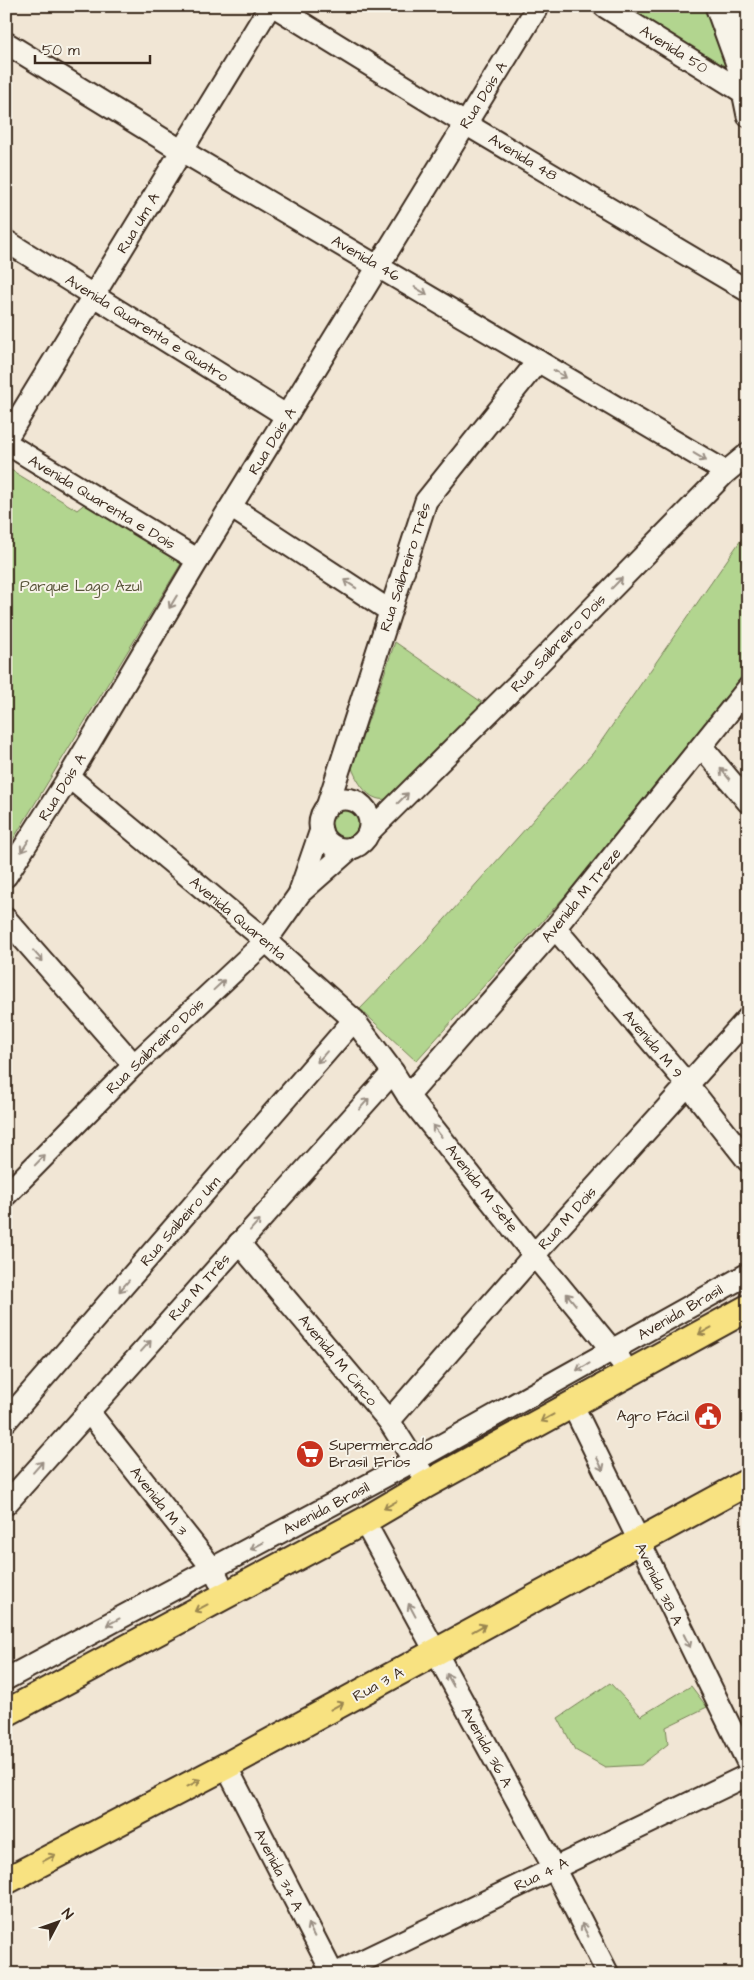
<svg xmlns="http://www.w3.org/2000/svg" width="754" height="1980" viewBox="0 0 754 1980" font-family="'Architects Daughter',sans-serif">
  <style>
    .green { fill: #b2d58f; stroke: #768056 }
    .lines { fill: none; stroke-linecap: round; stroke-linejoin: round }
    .minor-casing { stroke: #3b2a1e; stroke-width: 25 }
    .major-casing { stroke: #3b2a1e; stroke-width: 30 }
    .minor { stroke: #f7f3e8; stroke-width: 21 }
    .major { stroke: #f8e281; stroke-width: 26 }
    .oneway { stroke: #998e83 }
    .oneway2 { stroke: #9a8650 }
    .labels { text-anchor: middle; stroke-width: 4; stroke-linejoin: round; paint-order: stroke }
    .street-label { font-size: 15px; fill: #3b2a1e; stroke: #f7f3e8 }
    .park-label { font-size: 15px; fill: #59553a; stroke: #f7f3e8 }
    .poi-label { font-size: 15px; fill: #3b2a1e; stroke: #f7f3e8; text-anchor: end }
  </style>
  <rect width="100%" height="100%" fill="#f1e6d5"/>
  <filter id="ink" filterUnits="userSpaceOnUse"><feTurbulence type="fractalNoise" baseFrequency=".02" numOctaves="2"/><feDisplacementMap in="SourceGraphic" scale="10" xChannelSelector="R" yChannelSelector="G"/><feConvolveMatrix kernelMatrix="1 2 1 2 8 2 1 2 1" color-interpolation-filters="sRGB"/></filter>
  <g filter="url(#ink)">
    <!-- green -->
    <g class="green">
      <polygon points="615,6 711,6 731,63 716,69"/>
      <polygon points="6,467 77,510 88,501 182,562 6,851"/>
      <polygon points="748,519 748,669 565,896 416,1061 360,1009 420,947 593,753 743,537"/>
      <path d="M395 642 483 703 390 798C371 805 358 784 352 768Z"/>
      <circle cx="346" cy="822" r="16"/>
      <polygon points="610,1683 641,1716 691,1686 707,1707 666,1727 668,1744 641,1765 605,1767 575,1750 558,1718"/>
    </g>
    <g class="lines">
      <defs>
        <g id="minor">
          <polyline points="274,6 466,124 748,291"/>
          <polyline points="604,6 743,92"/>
          <polyline points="716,6 738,67 748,116"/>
          <polyline points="735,6 737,44"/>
          <polyline points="6,43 182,151 726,472"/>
          <polyline points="6,241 287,416"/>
          <polyline points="6,439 270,6"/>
          <polyline points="6,443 198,560"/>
          <polyline points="231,507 390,611"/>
          <polyline points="702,747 748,802"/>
          <polyline points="69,777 266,941 354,1020 393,1072 408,1096 534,1255 621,1361"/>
          <circle cx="345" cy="824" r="25"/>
          <polyline points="327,807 426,501 538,361"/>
          <polyline points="369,832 531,671 726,472 748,454"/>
          <polyline points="6,876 69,777 198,560 538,6"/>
          <polyline points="300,891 321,830"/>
          <polyline points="6,919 134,1065"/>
          <polyline points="555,928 688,1085 748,1161"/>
          <polyline points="408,1096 555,928 748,688"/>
          <polyline points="6,1195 134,1065 266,941 300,893 351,848"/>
          <polyline points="239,1243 389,1421 422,1473"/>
          <polyline points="572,1404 748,1763"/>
          <polyline points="88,1411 213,1569 219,1581"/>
          <polyline points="6,1421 354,1020"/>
          <polyline points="389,1421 534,1255 748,1018"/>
          <polyline points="6,1504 393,1072"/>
          <polyline points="364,1521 554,1868 608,1974"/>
          <polyline points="6,1679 415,1460 748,1274"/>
          <polyline points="226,1766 333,1974"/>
          <polyline points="335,1974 748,1775"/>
        </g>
        <g id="major">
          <polyline points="6,1713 364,1521 427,1484 748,1308"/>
          <polyline points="6,1881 226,1766 748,1482"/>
        </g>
      </defs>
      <!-- minor casing -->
      <use href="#minor" class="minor-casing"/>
      <!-- major casing -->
      <use href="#major" class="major-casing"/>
      <!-- minor -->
      <use href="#minor" class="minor"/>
      <!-- major -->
      <use href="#major" class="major"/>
    </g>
    <!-- one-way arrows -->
    <defs><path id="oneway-shaft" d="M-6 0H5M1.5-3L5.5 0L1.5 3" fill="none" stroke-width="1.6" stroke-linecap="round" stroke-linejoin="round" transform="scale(1.25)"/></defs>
    <g class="oneway">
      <use href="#oneway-shaft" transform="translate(421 291) rotate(31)"/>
      <use href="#oneway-shaft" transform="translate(560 374) rotate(31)"/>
      <use href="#oneway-shaft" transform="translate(700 457) rotate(31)"/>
      <use href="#oneway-shaft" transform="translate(617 583) rotate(-46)"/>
      <use href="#oneway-shaft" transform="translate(350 584) rotate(-147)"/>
      <use href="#oneway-shaft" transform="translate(173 602) rotate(121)"/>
      <use href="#oneway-shaft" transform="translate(725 774) rotate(-130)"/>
      <use href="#oneway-shaft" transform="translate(403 798) rotate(-45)"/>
      <use href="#oneway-shaft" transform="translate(25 846) rotate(123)"/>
      <use href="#oneway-shaft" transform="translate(38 956) rotate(49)"/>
      <use href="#oneway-shaft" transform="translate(219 985) rotate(-43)"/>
      <use href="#oneway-shaft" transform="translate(322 1057) rotate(131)"/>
      <use href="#oneway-shaft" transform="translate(364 1104) rotate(-48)"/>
      <use href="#oneway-shaft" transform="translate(437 1131) rotate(-128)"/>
      <use href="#oneway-shaft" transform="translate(40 1160) rotate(-46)"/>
      <use href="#oneway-shaft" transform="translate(255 1225) rotate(-48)"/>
      <use href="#oneway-shaft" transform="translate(124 1286) rotate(131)"/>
      <use href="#oneway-shaft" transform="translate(571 1299) rotate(-129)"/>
      <use href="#oneway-shaft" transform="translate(146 1346) rotate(-48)"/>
      <use href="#oneway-shaft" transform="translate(583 1367) rotate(151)"/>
      <use href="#oneway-shaft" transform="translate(600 1464) rotate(64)"/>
      <use href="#oneway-shaft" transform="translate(38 1467) rotate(-49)"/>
      <use href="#oneway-shaft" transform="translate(257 1546) rotate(152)"/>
      <use href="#oneway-shaft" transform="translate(412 1610) rotate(-118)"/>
      <use href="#oneway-shaft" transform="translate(113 1622) rotate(152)"/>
      <use href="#oneway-shaft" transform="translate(687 1641) rotate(64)"/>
      <use href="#oneway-shaft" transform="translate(450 1680) rotate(-119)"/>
      <use href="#oneway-shaft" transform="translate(311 1930) rotate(-117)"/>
      <use href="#oneway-shaft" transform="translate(585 1930) rotate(-117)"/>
    </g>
    <g class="oneway2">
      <use href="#oneway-shaft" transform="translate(705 1331) rotate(151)"/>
      <use href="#oneway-shaft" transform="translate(547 1418) rotate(151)"/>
      <use href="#oneway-shaft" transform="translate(390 1505) rotate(150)"/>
      <use href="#oneway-shaft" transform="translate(201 1608) rotate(152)"/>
      <use href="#oneway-shaft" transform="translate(479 1628) rotate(-29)"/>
      <use href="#oneway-shaft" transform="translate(337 1706) rotate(-29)"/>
      <use href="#oneway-shaft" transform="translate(194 1783) rotate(-28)"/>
      <use href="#oneway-shaft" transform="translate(49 1858) rotate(-28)"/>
    </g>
  </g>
  <!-- icons -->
  <defs>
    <symbol id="civic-disc" viewBox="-11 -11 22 22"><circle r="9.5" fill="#c8321e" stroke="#f7f3e8"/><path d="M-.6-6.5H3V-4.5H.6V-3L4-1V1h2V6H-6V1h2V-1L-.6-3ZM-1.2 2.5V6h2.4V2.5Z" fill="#fff"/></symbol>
    <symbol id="supermarket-disc" viewBox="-11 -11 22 22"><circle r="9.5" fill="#c8321e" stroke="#f7f3e8"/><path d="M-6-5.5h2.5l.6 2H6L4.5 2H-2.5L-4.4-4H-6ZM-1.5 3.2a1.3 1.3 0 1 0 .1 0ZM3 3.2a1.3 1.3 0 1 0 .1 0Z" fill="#fff"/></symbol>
  </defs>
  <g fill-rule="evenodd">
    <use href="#civic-disc" x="692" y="1400" width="32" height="32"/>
    <use href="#supermarket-disc" x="294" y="1438" width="32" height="32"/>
  </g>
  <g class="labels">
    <!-- street labels -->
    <g class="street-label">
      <text transform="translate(674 49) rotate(32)" y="5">Avenida 50</text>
      <text transform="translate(483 95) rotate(-58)" y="5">Rua Dois A</text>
      <text transform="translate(523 157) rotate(31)" y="5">Avenida 48</text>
      <text transform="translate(138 223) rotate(-59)" y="5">Rua Um A</text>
      <text transform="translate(366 258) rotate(30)" y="5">Avenida 46</text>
      <text transform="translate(147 328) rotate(32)" y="5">Avenida Quarenta e Quatro</text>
      <text transform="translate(272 441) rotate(-58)" y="5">Rua Dois A</text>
      <text transform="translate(102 502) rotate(31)" y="5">Avenida Quarenta e Dois</text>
      <text transform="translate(405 567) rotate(-72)" y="5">Rua Saibreiro Três</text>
      <text transform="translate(558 643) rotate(-46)" y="5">Rua Saibreiro Dois</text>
      <text transform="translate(62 787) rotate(-58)" y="5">Rua Dois A</text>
      <text transform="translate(581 895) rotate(-51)" y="5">Avenida M Treze</text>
      <text transform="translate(238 918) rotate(40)" y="5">Avenida Quarenta</text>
      <text transform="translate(653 1044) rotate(50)" y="5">Avenida M 9</text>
      <text transform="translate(155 1046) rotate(-44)" y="5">Rua Saibreiro Dois</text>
      <text transform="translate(482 1188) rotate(52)" y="5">Avenida M Sete</text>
      <text transform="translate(567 1218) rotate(-48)" y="5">Rua M Dois</text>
      <text transform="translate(180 1221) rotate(-49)" y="5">Rua Saibeiro Um</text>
      <text transform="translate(199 1287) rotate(-48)" y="5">Rua M Três</text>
      <text transform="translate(680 1312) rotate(-30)" y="5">Avenida Brasil</text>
      <text transform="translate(338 1360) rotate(50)" y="5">Avenida M Cinco</text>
      <text transform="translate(159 1501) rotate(52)" y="5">Avenida M 3</text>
      <text transform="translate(326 1508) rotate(-28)" y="5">Avenida Brasil</text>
      <text transform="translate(659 1584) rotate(64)" y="5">Avenida 38 A</text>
      <text transform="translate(378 1684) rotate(-29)" y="5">Rua 3 A</text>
      <text transform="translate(487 1747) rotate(61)" y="5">Avenida 36 A</text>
      <text transform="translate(279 1870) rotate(63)" y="5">Avenida 34 A</text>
      <text transform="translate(541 1874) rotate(-26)" y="5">Rua 4 A</text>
    </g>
    <!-- park labels -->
    <g class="park-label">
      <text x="81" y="591">Parque Lago Azul</text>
    </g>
    <!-- poi labels -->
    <g class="poi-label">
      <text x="689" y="1421">Agro Fácil</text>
      <text x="329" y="1450" text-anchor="start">Supermercado<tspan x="329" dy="17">Brasil Frios</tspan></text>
    </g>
  </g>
  <!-- margin -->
  <rect width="754" height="1980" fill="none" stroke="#f7f3e8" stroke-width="25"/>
  <rect x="12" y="12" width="729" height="1955" fill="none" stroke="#3b2a1e" stroke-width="2" filter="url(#ink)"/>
  <!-- north arrow -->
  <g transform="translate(58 1922) rotate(49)" stroke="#f7f3e8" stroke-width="4" paint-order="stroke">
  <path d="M0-4L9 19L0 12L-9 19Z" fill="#3b2a1e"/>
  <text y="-8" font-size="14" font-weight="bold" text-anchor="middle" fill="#3b2a1e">N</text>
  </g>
  <!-- scale -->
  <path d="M35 55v8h115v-8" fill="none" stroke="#3b2a1e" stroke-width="2.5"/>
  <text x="42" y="55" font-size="15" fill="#3b2a1e" stroke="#f7f3e8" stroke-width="4" paint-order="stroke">50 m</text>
</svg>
